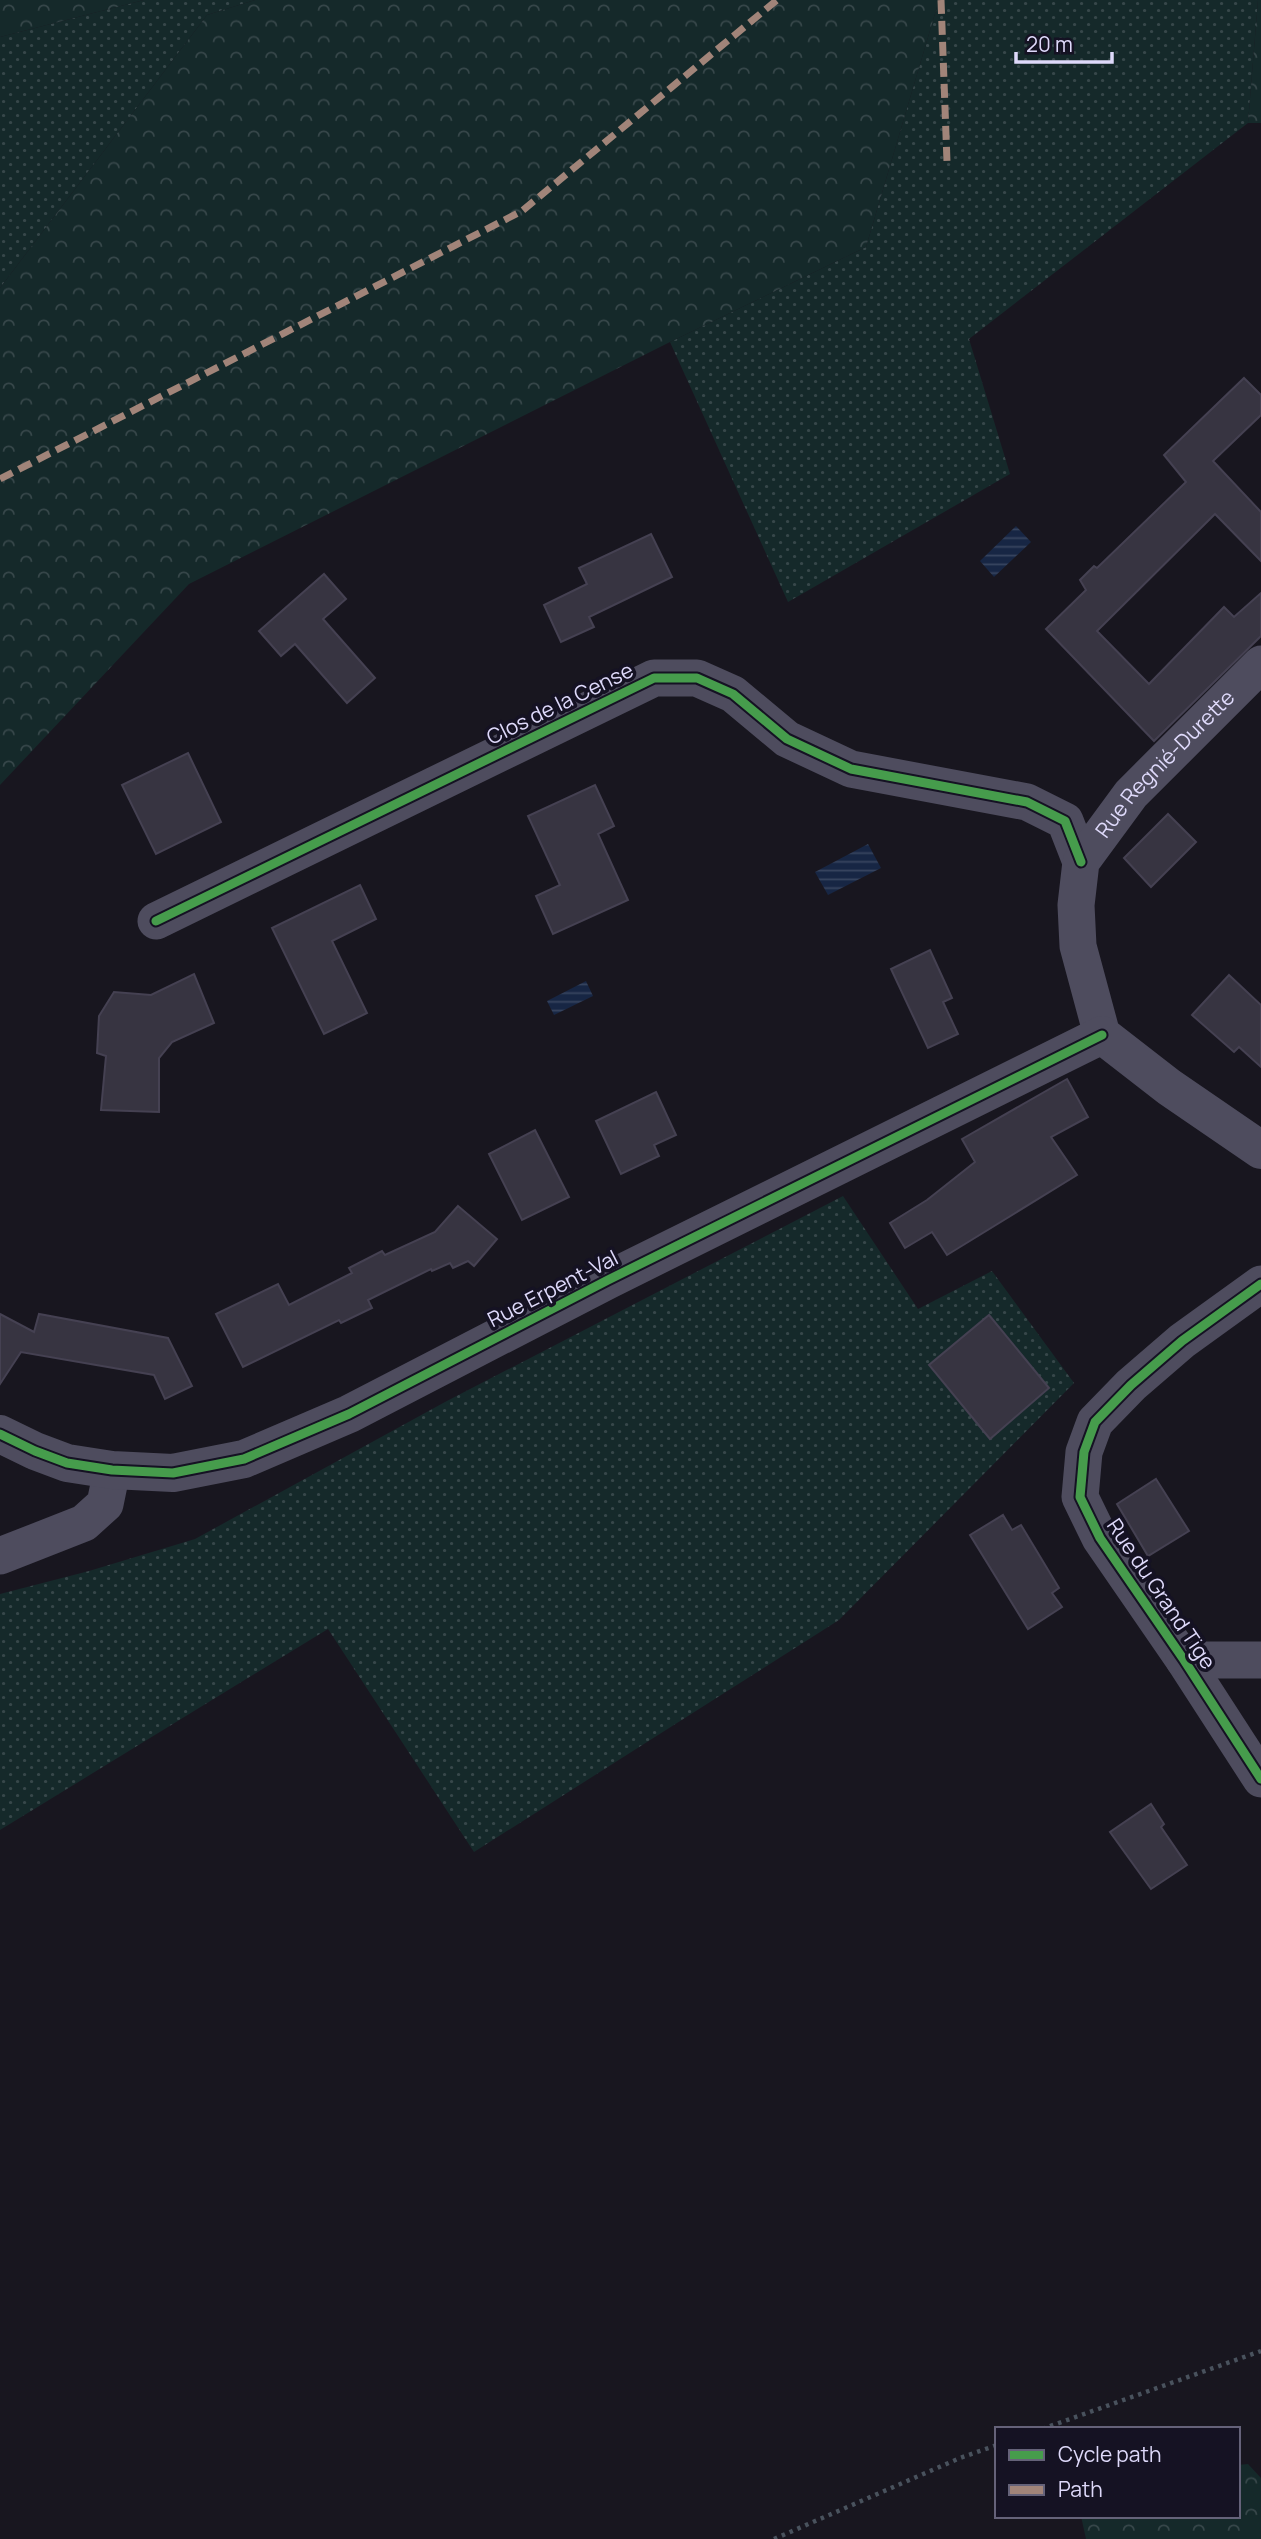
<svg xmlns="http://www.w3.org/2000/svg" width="1261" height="2539" viewBox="0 0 1261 2539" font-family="Manrope,sans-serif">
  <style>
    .grass { fill: url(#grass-dots) }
    .forest { fill: url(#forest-crowns) }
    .water { fill: url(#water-rules) }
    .building { fill: #373441; stroke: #454152; stroke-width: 2 }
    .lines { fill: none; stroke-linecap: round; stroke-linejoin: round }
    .path { stroke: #49525d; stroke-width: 4.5; stroke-dasharray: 3.5 5; stroke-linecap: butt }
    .minor { stroke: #4e4c5e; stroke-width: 37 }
    .tertiary { stroke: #4e4c5e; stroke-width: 38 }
    .quiet { stroke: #a18479; stroke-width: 7; stroke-dasharray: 14 7; stroke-linecap: butt }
    .cycleway-casing { stroke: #151223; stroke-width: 13 }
    .cycleway { stroke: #469c4c; stroke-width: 9 }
    .labels { text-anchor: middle; stroke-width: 7; stroke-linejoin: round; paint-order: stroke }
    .street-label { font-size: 21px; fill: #ded9fa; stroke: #151223 }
  </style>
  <defs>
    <pattern id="grass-dots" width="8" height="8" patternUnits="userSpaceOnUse" patternTransform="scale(1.75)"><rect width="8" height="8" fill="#15292a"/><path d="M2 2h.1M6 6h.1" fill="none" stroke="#37474a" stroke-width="1.8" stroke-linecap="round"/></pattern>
    <pattern id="forest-crowns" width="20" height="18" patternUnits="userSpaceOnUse" patternTransform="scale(1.75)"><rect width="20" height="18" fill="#15292a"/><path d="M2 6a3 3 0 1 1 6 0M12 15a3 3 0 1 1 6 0" fill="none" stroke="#37474a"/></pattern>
    <pattern id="water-rules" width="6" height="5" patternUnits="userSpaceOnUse" patternTransform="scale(1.75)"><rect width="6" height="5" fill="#172644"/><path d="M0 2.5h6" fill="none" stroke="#384560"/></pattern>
  </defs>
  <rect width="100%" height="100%" fill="#18161f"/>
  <!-- grass -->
  <g class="grass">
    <polygon points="144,0 255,0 207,15 0,288 0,37"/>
    <polygon points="939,0 1258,0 1248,123 969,339 1010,474 788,602 670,342 866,247"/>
    <polygon points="843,1196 918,1309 992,1271 1074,1383 839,1620 474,1852 328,1629 0,1830 0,1594 89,1571 195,1539 445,1402"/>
  </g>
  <!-- forest -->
  <g class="forest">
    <polygon points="0,0 144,0 0,37"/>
    <polygon points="255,0 939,0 866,247 670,342 189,584 0,785 0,288 207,15"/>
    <polygon points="1258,0 1261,0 1261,123 1248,123"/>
    <polygon points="1248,2464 1261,2478 1261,2539 1086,2539 1081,2516 1238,2516 1238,2465"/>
  </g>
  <!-- water -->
  <g class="water">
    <polygon points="1016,526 1031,542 994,577 980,561"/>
    <polygon points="868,844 881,868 828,895 815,872"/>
    <polygon points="586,981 593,996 554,1015 547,1001"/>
  </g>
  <!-- building -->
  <g class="building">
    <polygon points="1244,378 1261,395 1261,415 1213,461 1261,512 1261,561 1215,514 1097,631 1149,684 1224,607 1234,617 1261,593 1261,636 1154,741 1046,629 1086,590 1080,580 1094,566 1097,568 1186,482 1164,455"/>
    <polygon points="651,534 672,577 589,617 594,627 561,642 544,605 587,584 579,568"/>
    <polygon points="324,574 346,599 323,619 375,678 347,703 295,644 281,656 259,631"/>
    <polygon points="188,753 221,822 156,854 122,785"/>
    <polygon points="595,785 614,826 598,834 628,900 553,934 536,896 560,885 528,816"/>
    <polygon points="1168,814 1196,842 1151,887 1124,858"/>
    <polygon points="360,885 376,919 332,941 367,1013 324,1034 272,928"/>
    <polygon points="930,950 952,998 943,1002 958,1034 928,1048 891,969"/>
    <polygon points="194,974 214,1023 172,1042 159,1058 159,1112 101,1110 106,1056 97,1053 99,1016 114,992 151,995"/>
    <polygon points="1229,975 1261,1005 1261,1067 1239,1047 1234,1052 1192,1015"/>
    <polygon points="1067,1079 1088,1117 1051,1137 1077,1175 947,1255 932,1232 905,1248 890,1223 927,1200 975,1162 962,1139"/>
    <polygon points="656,1092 676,1135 654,1145 659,1156 621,1174 596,1121"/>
    <polygon points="535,1130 569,1197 522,1220 489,1154"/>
    <polygon points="458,1206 497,1239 474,1266 468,1261 453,1268 450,1263 432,1271 431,1269 368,1300 372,1308 341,1323 339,1320 243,1367 216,1314 278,1284 289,1305 352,1273 349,1268 382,1251 385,1255 435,1232"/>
    <polygon points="0,1314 34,1332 39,1314 168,1338 192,1386 165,1399 154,1375 21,1352 0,1384"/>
    <polygon points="989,1315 1049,1388 990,1439 929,1365"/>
    <polygon points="1156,1479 1189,1531 1148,1556 1117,1504"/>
    <polygon points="1003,1515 1012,1530 1021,1525 1059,1588 1052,1593 1062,1607 1028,1629 970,1535"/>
    <polygon points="1151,1804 1164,1824 1161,1827 1187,1865 1151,1889 1110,1832"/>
  </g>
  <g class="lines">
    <!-- path -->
    <g class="path">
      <polyline points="1042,2429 1261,2351"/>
      <polyline points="774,2539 960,2458 997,2445"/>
    </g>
    <!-- minor -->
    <g class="minor">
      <polyline points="156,921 654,678 697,678 733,694 787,739 851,769 1027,802 1065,821 1081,862"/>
      <path id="s1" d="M1102 1035 1078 946 1076 905 1081 862 1131 794 1261 664"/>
      <polyline points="1261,1284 1182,1341 1131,1385 1095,1422 1084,1452 1080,1497 1100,1538 1184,1660 1261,1779"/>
      <polyline points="0,1556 84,1523 105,1504 112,1470"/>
      <polyline points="1184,1660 1261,1660"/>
    </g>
    <!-- tertiary -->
    <polyline class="tertiary" points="0,1434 35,1451 67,1463 112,1470 173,1473 244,1459 349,1414 608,1280 1102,1035 1169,1087 1261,1150"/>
    <!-- quiet -->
    <g class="quiet">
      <polyline points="941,0 947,162"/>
      <polyline points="0,479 522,211 777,0"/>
    </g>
    <defs>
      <g id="cycleway">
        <polyline points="156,921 654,678 697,678 733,694 787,739 851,769 1027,802 1065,821 1081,862"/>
        <polyline points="1261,1284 1182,1341 1131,1385 1095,1422 1084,1452 1080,1497 1100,1538 1184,1660 1261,1779"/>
        <polyline points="0,1434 35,1451 67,1463 112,1470 173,1473 244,1459 349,1414 608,1280 1102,1035"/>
      </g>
    </defs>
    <!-- cycleway casing -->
    <use href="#cycleway" class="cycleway-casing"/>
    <!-- cycleway -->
    <use href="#cycleway" class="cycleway"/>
  </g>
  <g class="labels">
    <!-- street labels -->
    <g class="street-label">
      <text transform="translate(560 704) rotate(-26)" y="7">Clos de la Cense</text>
      <text dy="7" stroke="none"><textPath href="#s1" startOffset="306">Rue Regnié-Durette</textPath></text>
      <text transform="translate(553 1289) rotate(-27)" y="7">Rue Erpent-Val</text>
      <text transform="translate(1161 1594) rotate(56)" y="7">Rue du Grand Tige</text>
    </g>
  </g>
  <!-- legend -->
  <rect x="995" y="2427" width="245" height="91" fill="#151223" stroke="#656279" stroke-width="2"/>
  <rect x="1009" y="2450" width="35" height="10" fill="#469c4c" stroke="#656279" stroke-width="2"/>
  <text x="1058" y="2462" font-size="21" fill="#ded9fa">Cycle path</text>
  <rect x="1009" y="2485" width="35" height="10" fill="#a18479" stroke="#656279" stroke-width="2"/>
  <text x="1058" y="2497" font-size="21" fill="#ded9fa">Path</text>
  <!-- scale -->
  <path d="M1016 52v10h96v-10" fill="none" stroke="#ded9fa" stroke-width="3.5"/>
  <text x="1026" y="52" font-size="21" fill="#ded9fa" stroke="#151223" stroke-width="5" paint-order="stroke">20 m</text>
</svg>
